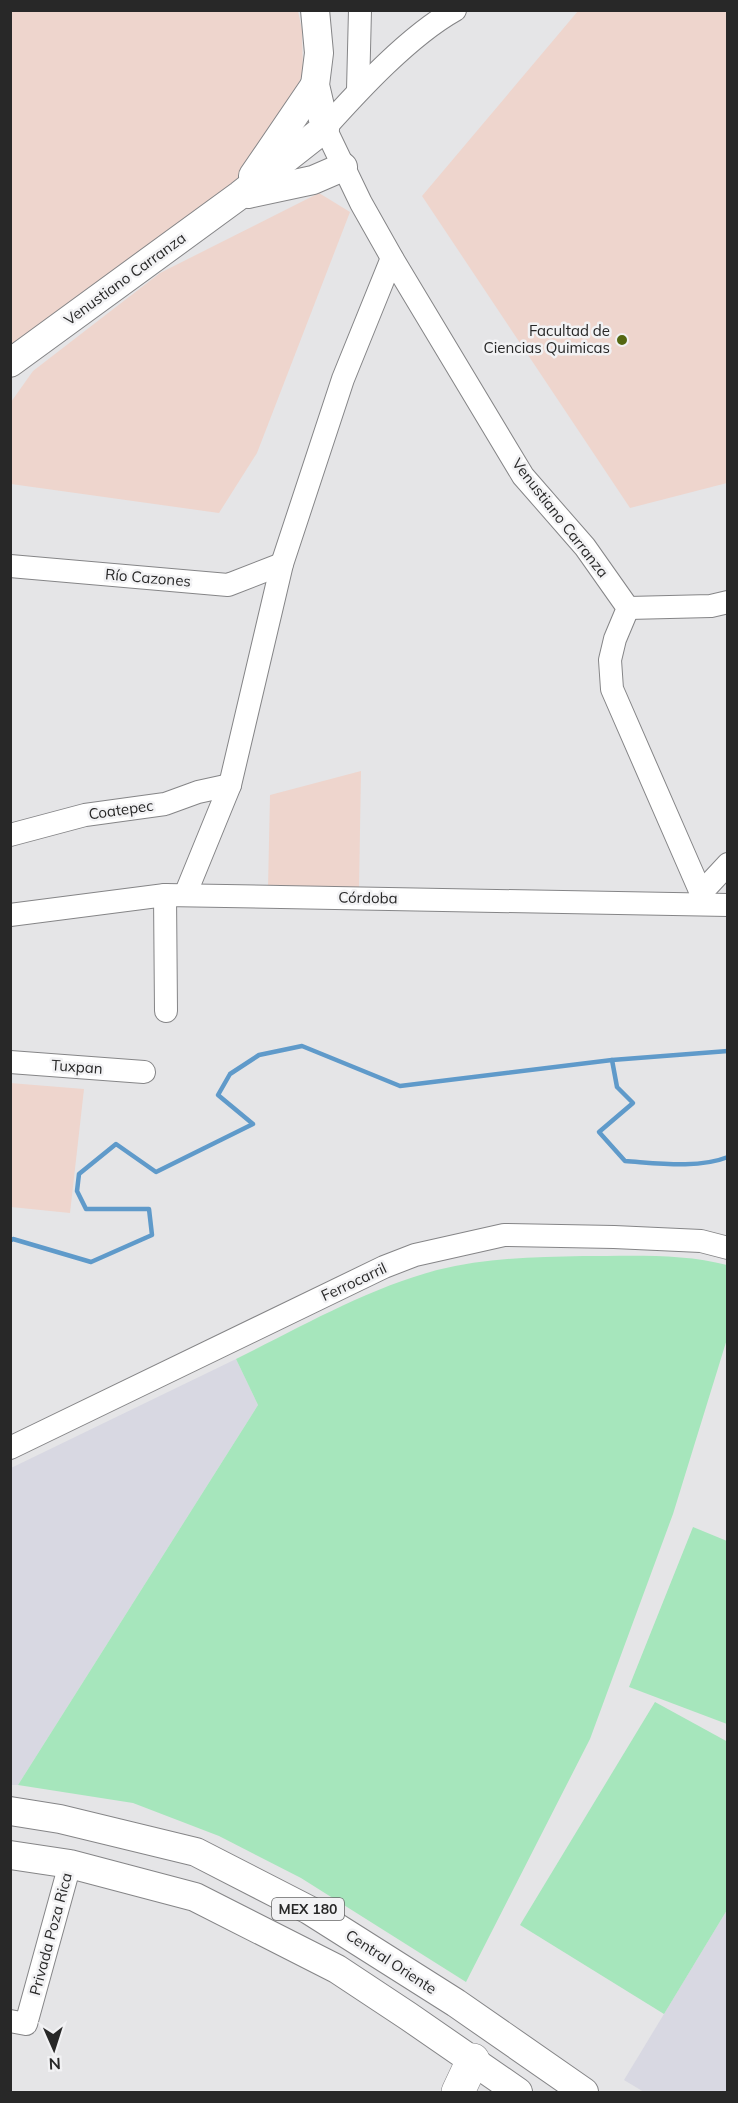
<svg xmlns="http://www.w3.org/2000/svg" width="738" height="2103" viewBox="0 0 738 2103" font-family="Mulish,sans-serif">
  <style>
    .built { fill: #d8d8e2 }
    .education { fill: #eed5cd }
    .green { fill: #a6e6bc }
    .lines { fill: none; stroke-linecap: round; stroke-linejoin: round }
    .stream { stroke: #5f9aca; stroke-width: 4.5 }
    .minor-casing { stroke: #858587; stroke-width: 24 }
    .major-casing { stroke: #858587; stroke-width: 30 }
    .highway-casing { stroke: #858587; stroke-width: 34 }
    .minor { stroke: #fff; stroke-width: 22 }
    .major { stroke: #fff; stroke-width: 28 }
    .highway { stroke: #fff; stroke-width: 33 }
    .poi-dot { fill: #546711; stroke: #f2f2f4; stroke-width: 2 }
    .labels { text-anchor: middle; stroke-width: 5; stroke-linejoin: round; paint-order: stroke }
    .shield { fill: #f2f2f4; stroke: #656565; stroke-width: 1.5 }
    .shield-label { font-size: 14px; font-weight: bold; fill: #282828 }
    .street-label { font-size: 15px; fill: #282828; stroke: #f2f2f4 }
    .poi-label { font-size: 15px; fill: #282828; stroke: #f2f2f4; text-anchor: end }
  </style>
  <rect width="100%" height="100%" fill="#e5e5e7"/>
  <!-- built -->
  <g class="built">
    <polygon points="236,1359 258,1405 18,1785 11,1785 11,1468"/>
    <polygon points="727,1910 727,2092 644,2092 624,2080"/>
  </g>
  <!-- education -->
  <g class="education">
    <polygon points="11,11 298,11 302,30 303,74 277,127 245,175 11,346"/>
    <polygon points="578,11 727,11 727,483 630,508 422,196"/>
    <polygon points="319,193 350,212 257,453 219,513 11,484 11,402 33,371 160,273"/>
    <polygon points="361,771 359,889 268,888 270,795"/>
    <polygon points="10,1083 84,1089 70,1213 11,1207"/>
  </g>
  <!-- green -->
  <g class="green">
    <path d="M583 1256C629 1256 683 1253 727 1265V1339L673 1514 590 1739 466 1982 301 1878 219 1836 133 1803 18 1785 258 1405 236 1359C301 1327 366 1289 437 1270 485 1258 534 1257 583 1256Z"/>
    <polygon points="693,1527 727,1541 727,1724 629,1687"/>
    <polygon points="655,1702 728,1742 727,1910 664,2014 520,1925"/>
  </g>
  <g class="lines">
    <!-- stream -->
    <g class="stream">
      <path d="M612 1060 617 1087 633 1103 599 1132 625 1161C656 1163 698 1169 728 1157"/>
      <polyline points="10,1241 13,1239 91,1262 152,1235 149,1209 86,1209 77,1191 79,1174 116,1144 156,1172 253,1124 218,1095 230,1074 259,1055 302,1046 400,1086 612,1060 728,1051"/>
    </g>
    <defs>
      <g id="minor">
        <path d="M455 10C409 36 360 89 325 128L361 203 392 258 523 476 585 547 628 608 615 639 610 660 612 689 701 893"/>
        <polyline points="358,90 360,10"/>
        <polyline points="10,566 228,585 282,564"/>
        <polyline points="628,608 711,606 728,602"/>
        <polyline points="10,835 85,815 165,804 198,792 230,785"/>
        <polyline points="165,895 166,1011"/>
        <polyline points="185,895 230,785 282,564 343,379 392,258"/>
        <polyline points="698,904 701,893 728,864"/>
        <polyline points="10,915 165,895 728,905"/>
        <polyline points="10,1062 144,1072"/>
        <polyline points="10,1448 384,1267 415,1255 504,1235 614,1237 701,1241 728,1248"/>
        <polyline points="10,2021 26,2024 70,1864"/>
      </g>
      <g id="major">
        <polyline points="253,176 315,85"/>
        <polyline points="248,194 313,180 343,167"/>
        <polyline points="10,363 240,195 325,128 315,85 319,53 315,10"/>
        <polyline points="10,1811 60,1819 196,1852 309,1910 456,2003 584,2092"/>
        <polyline points="10,1855 70,1864 195,1897 337,1969 408,2016 518,2092"/>
      </g>
      <polyline id="highway" points="458,2092 473,2060"/>
    </defs>
    <!-- minor casing -->
    <use href="#minor" class="minor-casing"/>
    <!-- major casing -->
    <use href="#major" class="major-casing"/>
    <!-- highway casing -->
    <use href="#highway" class="highway-casing"/>
    <!-- minor -->
    <use href="#minor" class="minor"/>
    <!-- major -->
    <use href="#major" class="major"/>
    <!-- highway -->
    <use href="#highway" class="highway"/>
  </g>
  <!-- markers -->
  <circle class="poi-dot" cx="622" cy="340" r="6"/>
  <g class="labels">
    <!-- shield labels -->
    <rect class="shield" x="272" y="1898" width="72" height="22" rx="4.5"/>
    <g class="shield-label">
      <text x="308" y="1914">MEX 180</text>
    </g>
    <!-- street labels -->
    <g class="street-label">
      <text transform="translate(125 279) rotate(-36)" y="5">Venustiano Carranza</text>
      <text transform="translate(560 518) rotate(52)" y="5">Venustiano Carranza</text>
      <text transform="translate(148 578) rotate(5)" y="5">Río Cazones</text>
      <text transform="translate(121 810) rotate(-8)" y="5">Coatepec</text>
      <text transform="translate(368 898) rotate(1)" y="5">Córdoba</text>
      <text transform="translate(77 1067) rotate(4)" y="5">Tuxpan</text>
      <text transform="translate(354 1282) rotate(-25)" y="5">Ferrocarril</text>
      <text transform="translate(51 1934) rotate(-75)" y="5">Privada Poza Rica</text>
      <text transform="translate(391 1962) rotate(33)" y="5">Central Oriente</text>
    </g>
    <!-- poi labels -->
    <g class="poi-label">
      <text x="610" y="336">Facultad de<tspan x="610" dy="17">Ciencias Quimicas</tspan></text>
    </g>
  </g>
  <!-- border -->
  <rect width="738" height="2103" fill="none" stroke="#282828" stroke-width="24"/>
  <!-- north arrow -->
  <g transform="translate(54 2049) rotate(177)" stroke="#f2f2f4" stroke-width="4.5" paint-order="stroke">
  <path d="M0-4.5L10 22L0 15L-10 22Z" fill="#282828"/>
  <text y="-9" font-size="16" font-weight="bold" text-anchor="middle" fill="#282828">N</text>
  </g>
</svg>
